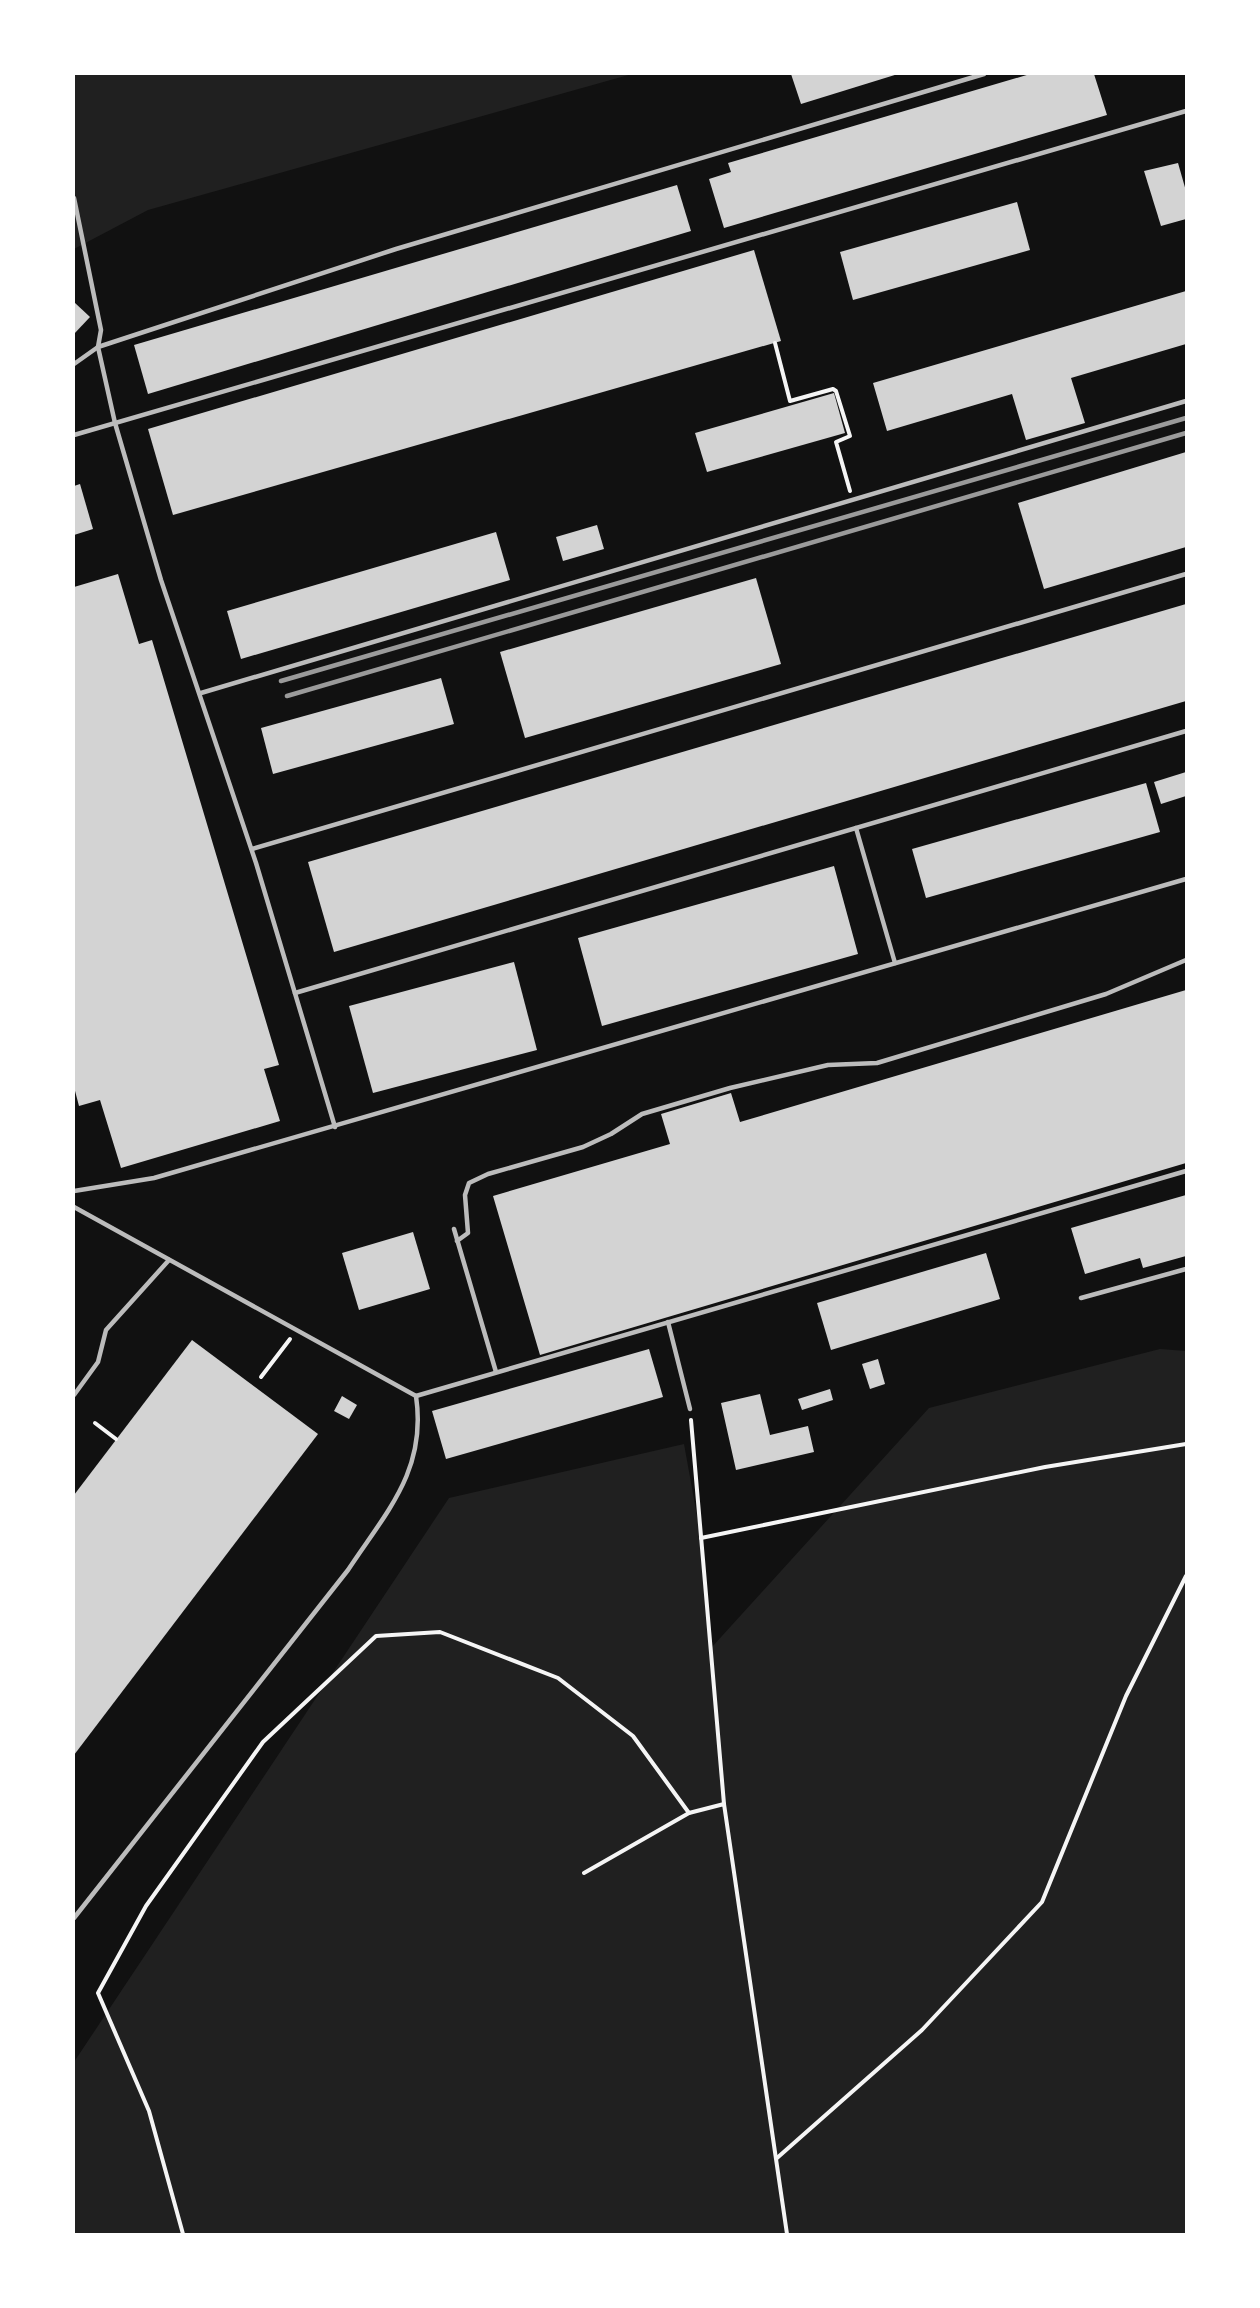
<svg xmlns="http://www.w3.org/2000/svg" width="1260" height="2308" viewBox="0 0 1260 2308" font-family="Jost,sans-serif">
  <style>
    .green { fill: #202020 }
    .building { fill: #d3d3d3 }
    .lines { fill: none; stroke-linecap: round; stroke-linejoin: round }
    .path { stroke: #f5f5f5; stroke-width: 4 }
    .service { stroke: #bcbcbc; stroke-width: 4.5 }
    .rail { stroke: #9a9a9a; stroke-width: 4.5 }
  </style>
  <rect width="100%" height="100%" fill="#111"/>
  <!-- green -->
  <g class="green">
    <polygon points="74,74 632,74 148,210 74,249"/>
    <polygon points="1160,1349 1186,1351 1186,2234 74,2234 74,2062 449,1498 684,1444 701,1538 712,1647 929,1408"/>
  </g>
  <!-- building -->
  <g class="building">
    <polygon points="791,74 898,74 801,104"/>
    <polygon points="1030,74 1094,74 1107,115 724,228 709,179 731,172 728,163"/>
    <polygon points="1178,163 1186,191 1186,219 1161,226 1144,171"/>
    <polygon points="677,185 691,231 148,394 134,345"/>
    <polygon points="1017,202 1030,250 853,300 840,252"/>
    <polygon points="754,250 781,341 173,515 148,429"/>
    <polygon points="1186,291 1186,344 1071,378 1085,423 1026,440 1012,394 887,431 873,383"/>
    <polygon points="74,302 90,317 74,334"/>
    <polygon points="834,393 845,433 707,472 695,433"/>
    <polygon points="1186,452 1186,547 1044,589 1018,503"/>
    <polygon points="80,484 93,529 74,535 74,486"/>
    <polygon points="597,525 604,549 563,561 556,537"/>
    <polygon points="496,532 510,580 241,659 227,611"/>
    <polygon points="118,574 139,644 152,640 279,1065 264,1069 280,1121 121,1168 100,1100 79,1106 74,1087 74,587"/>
    <polygon points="756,578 781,664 525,738 500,652"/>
    <polygon points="1186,604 1186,701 334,952 308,862"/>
    <polygon points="441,678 454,724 273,774 261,728"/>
    <polygon points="1186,772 1186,796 1161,804 1154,782"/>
    <polygon points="1146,783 1160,832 926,898 912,849"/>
    <polygon points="834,866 858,954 602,1026 578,938"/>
    <polygon points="514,962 537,1050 373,1093 349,1006"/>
    <polygon points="1186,990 1186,1163 540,1355 493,1196 670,1144 661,1114 731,1093 740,1122"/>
    <polygon points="1186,1195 1186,1256 1143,1268 1140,1258 1085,1274 1071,1228"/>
    <polygon points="413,1232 430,1289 359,1310 342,1253"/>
    <polygon points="986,1253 1000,1299 831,1350 817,1303"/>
    <polygon points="192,1340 318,1434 74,1755 74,1495"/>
    <polygon points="649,1349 663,1397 446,1459 432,1411"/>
    <polygon points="878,1359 885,1384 870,1389 862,1364"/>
    <polygon points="830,1389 833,1400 802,1410 798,1399"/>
    <polygon points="760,1394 770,1435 808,1426 814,1452 736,1470 721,1403"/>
    <polygon points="342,1396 357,1405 349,1419 334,1411"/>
  </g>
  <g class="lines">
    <!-- path -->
    <g class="path">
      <polyline points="775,343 790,401 833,389 836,391 850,436 836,442 850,491"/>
      <polyline points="261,1377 290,1339"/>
      <polyline points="691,1420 724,1804"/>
      <polyline points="95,1423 116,1439"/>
      <polyline points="701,1538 1045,1467 1186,1444"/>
      <polyline points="584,1873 689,1813 724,1804 787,2234"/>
      <polyline points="777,2158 922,2030 1042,1902 1126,1696 1186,1576"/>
      <polyline points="183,2234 149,2111 98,1993 146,1906 263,1742 376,1636 440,1632 558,1678 633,1736 689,1813"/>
    </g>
    <!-- service -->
    <g class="service">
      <polyline points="74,198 101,330 98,347 115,423 161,580 256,863 335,1127"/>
      <polyline points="74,364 98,347 396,249 984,74"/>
      <polyline points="74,435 1186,111"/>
      <polyline points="201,693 1186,401"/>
      <polyline points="856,828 895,963"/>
      <polyline points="252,849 1186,574"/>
      <polyline points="295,993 1186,731"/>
      <polyline points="74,1191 154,1178 1186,879"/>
      <polyline points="74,1207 416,1396 1186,1171"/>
      <polyline points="454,1229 496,1372"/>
      <polyline points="457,1241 468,1233 465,1195 469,1183 488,1174 583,1147 611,1134 642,1114 730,1088 828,1065 877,1063 1106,994 1186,960"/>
      <polyline points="1081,1298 1186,1269"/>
      <polyline points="668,1322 690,1409"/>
      <polyline points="74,1395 98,1362 106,1330 169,1260"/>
      <path d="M74 1918 348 1570C387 1511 427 1470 416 1396"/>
    </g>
    <!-- rail -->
    <g class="rail">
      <polyline points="281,681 1186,418"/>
      <polyline points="287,696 1186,433"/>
    </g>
  </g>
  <!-- border -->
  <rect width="1260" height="2308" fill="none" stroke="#ffffff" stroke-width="150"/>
</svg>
